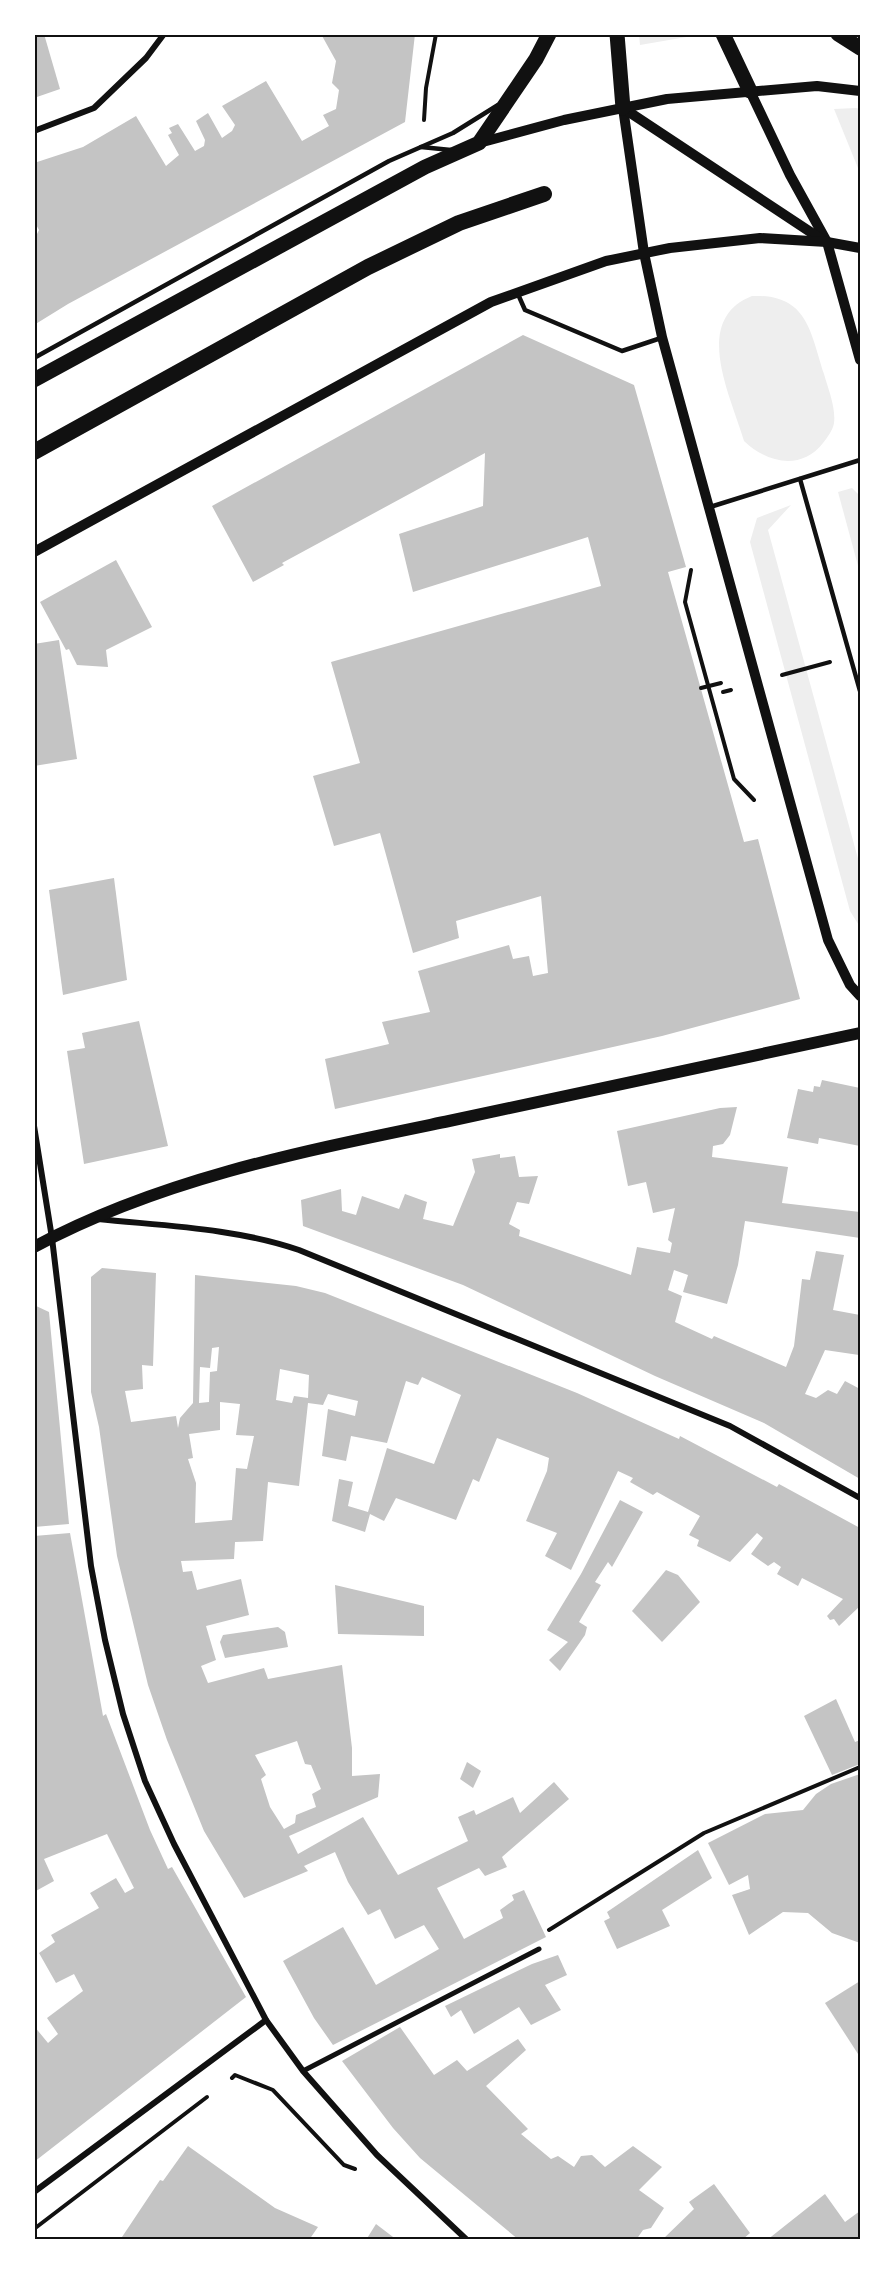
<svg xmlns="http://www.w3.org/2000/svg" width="895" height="2274" viewBox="0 0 895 2274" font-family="'Varela Round',sans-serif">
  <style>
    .green { fill: #eee }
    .building { fill: #c4c4c4; fill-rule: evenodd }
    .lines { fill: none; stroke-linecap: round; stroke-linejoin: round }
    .path { stroke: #111; stroke-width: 4 }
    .service { stroke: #111; stroke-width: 4.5 }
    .pedestrian { stroke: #111; stroke-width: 5 }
    .minor { stroke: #111; stroke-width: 6 }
    .tertiary { stroke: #111; stroke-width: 10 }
    .secondary { stroke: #111; stroke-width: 12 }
    .primary { stroke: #111; stroke-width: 15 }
    .trunk { stroke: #111; stroke-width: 16 }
    .neatline { fill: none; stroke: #111; stroke-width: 2 }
  </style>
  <rect width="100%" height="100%" fill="#fff"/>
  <!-- green -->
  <g class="green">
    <polygon points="704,34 640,45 639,35 639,34"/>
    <polygon points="856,108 860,109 860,173 834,109"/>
    <path d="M752 296C807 294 810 330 824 374 828 388 836 408 834 423 833 430 827 438 823 443 801 471 767 463 744 441 731 396 691 320 752 296Z"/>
    <polygon points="852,488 858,494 860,503 860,573 838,492"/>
    <polygon points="791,505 768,530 860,866 860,927 850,911 750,542 757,518"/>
  </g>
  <!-- building -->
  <g class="building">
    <polygon points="34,34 44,34 60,89 34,98"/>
    <polygon points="321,34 415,34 405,122 68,304 34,325 34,240 39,230 34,221 34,163 83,147 136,116 166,166 179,155 168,135 172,133 169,128 178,124 195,151 204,146 205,140 196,121 208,113 222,138 232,131 235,125 222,106 266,81 302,141 329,126 323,115 336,109 339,90 332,83 336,61"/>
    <polygon points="523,335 634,385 686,567 668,572 744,842 758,839 800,999 662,1036 335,1109 325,1059 389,1044 382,1022 430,1012 418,971 509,945 513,959 529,956 533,976 548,973 541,896 456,921 459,938 413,953 380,833 334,846 313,776 360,763 331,662 601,586 588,537 413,592 399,534 483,506 485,453 282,563 284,565 253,582 212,506"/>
    <polygon points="116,560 152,627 106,650 108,667 77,665 69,649 66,650 40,602"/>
    <polygon points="59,640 77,759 34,766 34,644"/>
    <polygon points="114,878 127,980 63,995 49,890"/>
    <polygon points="139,1021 168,1146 84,1164 67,1051 85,1048 82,1033"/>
    <polygon points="822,1080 860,1088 860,1146 819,1138 818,1144 787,1138 798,1089 813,1092 814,1086 820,1087"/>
    <polygon points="737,1107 730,1135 723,1144 713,1146 712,1157 788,1167 782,1203 860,1212 860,1238 745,1221 738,1265 727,1304 683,1292 688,1275 674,1270 668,1290 682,1296 675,1322 712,1339 714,1336 786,1367 794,1346 802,1279 810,1280 816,1251 844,1255 833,1310 860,1315 859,1355 825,1350 805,1394 816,1398 828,1390 837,1394 845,1381 860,1389 860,1479 764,1423 655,1376 463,1285 303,1226 301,1200 341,1189 342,1211 356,1215 362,1196 399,1209 405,1194 427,1202 423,1219 453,1226 475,1172 472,1159 500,1154 500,1158 515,1156 519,1177 538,1176 529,1204 517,1202 509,1224 520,1230 519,1236 631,1275 637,1247 670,1253 672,1243 668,1240 675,1208 653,1213 646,1182 628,1186 617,1131 720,1108"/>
    <path d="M102 1268 156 1273 153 1366 142 1365 143 1389 125 1391 131 1422 176 1416 178 1428 180 1418 193 1403 195 1275 296 1286 325 1293 577 1393 679 1439 680 1436 777 1487 779 1484 860 1528V1606L839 1626 834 1619 830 1620 827 1616 843 1599 802 1578 798 1586 777 1574 781 1567 774 1562 768 1566 751 1554 763 1538 757 1533 730 1562 697 1546 699 1540 689 1535 700 1516 657 1492 653 1495 630 1482 633 1478 618 1471 571 1570 545 1556 557 1533 526 1521 547 1471 549 1458 497 1438 479 1482 473 1479 456 1520 396 1498 384 1521 370 1514 365 1532 332 1521 339 1479 353 1482 348 1506 368 1512 387 1448 434 1464 461 1395 422 1377 418 1385 406 1381 387 1443 351 1436 346 1461 322 1456 328 1409 355 1416 358 1401 328 1394 323 1405 308 1403 299 1486 268 1482 263 1541 235 1542 234 1559 181 1561 183 1572 192 1571 197 1590 241 1579 249 1615 206 1626 216 1660 201 1666 208 1683 264 1668 268 1679 342 1665 352 1748V1776L380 1774 378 1797 289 1836 298 1854 363 1817 398 1875 468 1841 458 1817 474 1810 476 1815 513 1797 520 1813 554 1782 569 1799 502 1857 507 1867 485 1876 479 1868 437 1888 464 1939 503 1918 500 1910 514 1900 512 1895 524 1890 546 1937 333 2045 314 2018 283 1961 343 1927 376 1985 439 1949 424 1925 395 1939 380 1909 368 1915 348 1882 335 1852 304 1866 308 1871 244 1898 204 1831 167 1740 148 1685 117 1556 99 1427 91 1392V1277ZM219 1347 217 1371 210 1372 209 1402 199 1403 200 1367 210 1368 212 1348ZM280 1369 309 1375 308 1398 294 1396 292 1403 276 1400ZM220 1402 240 1404 236 1435 254 1436 247 1469 236 1468 232 1520 195 1523 196 1483 188 1459 193 1458 189 1434 220 1430ZM297 1741 305 1764 311 1765 321 1789 312 1794 316 1807 296 1815 295 1823 284 1829 270 1807 261 1779 266 1775 255 1755Z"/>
    <polygon points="34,1305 49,1312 69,1524 34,1527"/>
    <polygon points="620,1500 643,1512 612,1567 608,1562 595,1582 601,1585 579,1622 587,1627 585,1635 560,1671 549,1660 568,1642 547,1630 581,1574"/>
    <polygon points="70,1533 103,1716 106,1714 150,1830 168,1869 172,1867 246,1997 34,2162 34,2026 48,2043 58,2034 47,2018 83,1991 74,1974 56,1983 39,1953 55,1942 51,1935 99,1908 90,1893 116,1878 125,1893 134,1888 107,1834 44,1859 54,1881 34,1892 34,1536"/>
    <polygon points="666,1570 678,1575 700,1602 662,1642 632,1611"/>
    <polygon points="335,1585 424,1606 424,1636 338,1634"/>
    <polygon points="278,1627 285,1632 288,1647 225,1658 220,1642 223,1635"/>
    <polygon points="836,1699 855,1742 860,1740 860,1764 832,1775 804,1716"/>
    <polygon points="467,1762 481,1771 473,1788 460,1779"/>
    <polygon points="860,1774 860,1943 832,1933 808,1913 783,1912 749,1935 732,1895 750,1889 748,1875 729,1885 708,1843 765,1814 803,1810 816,1794 831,1784"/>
    <polygon points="698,1850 712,1878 662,1910 670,1926 617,1949 604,1921 610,1918 607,1912"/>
    <polygon points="558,1955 567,1975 545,1985 561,2010 531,2025 519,2007 474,2034 461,2010 451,2017 445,2006 532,1964"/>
    <polygon points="860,1981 860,2057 825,2003"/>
    <polygon points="400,2027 434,2075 457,2060 467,2071 518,2039 526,2050 486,2086 528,2129 521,2134 551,2159 558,2156 574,2167 581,2156 592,2155 605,2167 633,2146 662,2167 639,2190 664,2208 651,2228 643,2230 636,2240 519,2240 420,2158 393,2128 342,2061"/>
    <polygon points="188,2146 275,2208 318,2227 309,2240 120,2240 160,2180 163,2181"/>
    <polygon points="714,2184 750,2233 742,2240 662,2240 694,2209 689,2202"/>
    <polygon points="825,2194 845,2222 860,2211 860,2240 767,2240"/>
    <polygon points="376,2224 397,2240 366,2240"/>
  </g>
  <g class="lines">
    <!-- path -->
    <g class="path">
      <polyline points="424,120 426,88 436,34"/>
      <polyline points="691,570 685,602 734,779 754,800"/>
      <polyline points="782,675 830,662"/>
      <polyline points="701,688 721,683"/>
      <polyline points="723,692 731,690"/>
      <polyline points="549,1930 704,1833 860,1767"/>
      <polyline points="232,2078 235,2075 273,2090 344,2165 355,2169"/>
      <polyline points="34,2229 207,2097"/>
    </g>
    <!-- service -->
    <g class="service">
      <polyline points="421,147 451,150"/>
      <polyline points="517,292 525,310 622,351 661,338"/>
      <polyline points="34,358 389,161 453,133 498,105"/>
      <polyline points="800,479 860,691"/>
      <polyline points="710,507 860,460"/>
    </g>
    <!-- pedestrian -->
    <polyline class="pedestrian" points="303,2071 539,1949"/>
    <!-- minor -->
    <g class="minor">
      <polyline points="34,131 94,108 146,58 164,34"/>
      <polyline points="34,1126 52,1238 91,1566 105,1640 123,1714 145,1781 174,1844 266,2020 303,2071 377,2155 467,2240"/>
      <path d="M98 1219C165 1226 235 1228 299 1250L730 1426 860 1498"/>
      <polyline points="34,2192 266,2020"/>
    </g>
    <!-- tertiary -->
    <g class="tertiary">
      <polyline points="750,91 790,175 827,242 860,360"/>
      <polyline points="623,108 644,253 662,337 828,940 850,985 860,996"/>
      <polyline points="623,108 824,241"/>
      <polyline points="479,143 564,120 667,99 817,86 860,91"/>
      <polyline points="34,552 491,302 606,261 670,248 760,238 827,242 860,248"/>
    </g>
    <!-- secondary -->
    <path class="secondary" d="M34 1247C162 1178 308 1150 449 1121 586 1091 723 1062 860 1033"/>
    <!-- primary -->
    <g class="primary">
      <polyline points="617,34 623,108"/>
      <polyline points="723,34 750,91"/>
      <polyline points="838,34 860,48"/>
      <polyline points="34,380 425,167 479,143 536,59 549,34"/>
    </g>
    <!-- trunk -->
    <polyline class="trunk" points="34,452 368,267 459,223 544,194"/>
  </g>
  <!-- border -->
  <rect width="895" height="2274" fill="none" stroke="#ffffff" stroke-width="72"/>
  <rect x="36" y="36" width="823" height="2202" class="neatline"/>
</svg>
